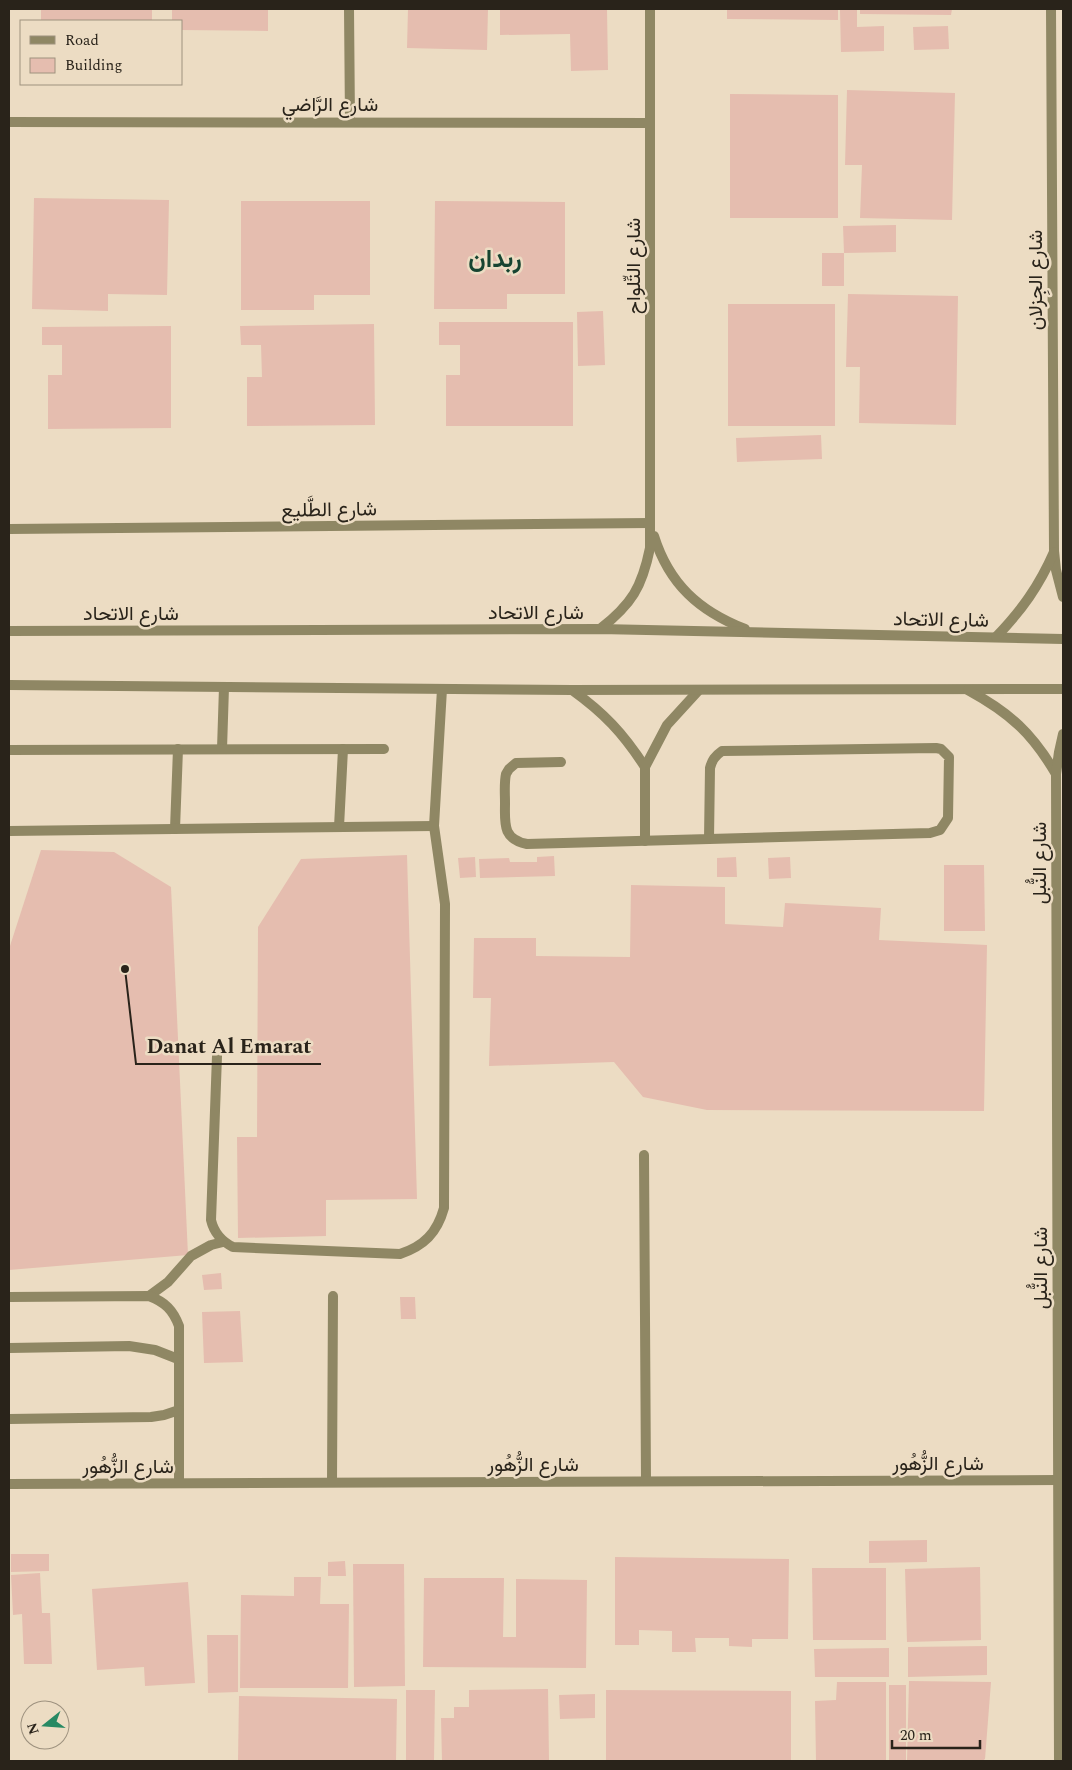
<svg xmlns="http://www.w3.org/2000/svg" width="1072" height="1770" viewBox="0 0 1072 1770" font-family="Spectral,Vazirmatn,serif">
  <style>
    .building { fill: #e5bdaf }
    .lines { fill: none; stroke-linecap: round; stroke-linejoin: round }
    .lane { stroke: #8f8764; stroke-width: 10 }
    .street { stroke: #8f8764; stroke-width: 10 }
    .labels { text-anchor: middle; stroke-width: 5; stroke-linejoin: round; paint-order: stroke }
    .street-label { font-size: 20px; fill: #29231a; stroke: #ecdcc3 }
    .district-label { font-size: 25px; font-weight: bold; fill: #174431; stroke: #ecdcc3 }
    .leader { fill: none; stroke: #29231a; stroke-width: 2 }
    .callout-dot { fill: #29231a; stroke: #ecdcc3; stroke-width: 2 }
    .callout-label { font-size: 21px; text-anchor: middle; font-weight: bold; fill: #29231a; stroke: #ecdcc3; stroke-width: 5; stroke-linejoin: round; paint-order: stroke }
  </style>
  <rect width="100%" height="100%" fill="#ecdcc3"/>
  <!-- building -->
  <g class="building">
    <rect x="41" y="9" width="111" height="12"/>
    <polygon points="172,9 268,9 268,31 181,30 181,21 172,21"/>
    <polygon points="408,9 488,9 487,50 407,48"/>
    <polygon points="500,9 607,9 608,70 571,71 570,34 500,35"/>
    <polygon points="727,9 838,9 838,20 727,19"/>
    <polygon points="857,9 857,27 884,26 884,51 841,52 840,10"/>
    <polygon points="860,9 952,9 951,15 860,14"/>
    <polygon points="948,26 949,49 914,50 913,27"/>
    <polygon points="847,90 955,93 952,220 860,218 862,165 845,165"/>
    <polygon points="730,94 838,95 838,218 730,218"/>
    <polygon points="34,198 169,200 167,295 108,294 108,311 32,309"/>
    <polygon points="241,201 370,201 370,295 314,295 314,310 241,310"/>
    <polygon points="435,201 565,202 565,294 507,294 507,309 434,309"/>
    <polygon points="896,225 896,252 844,253 843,226"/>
    <rect x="822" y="253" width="22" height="33"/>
    <polygon points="848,294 958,296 956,425 859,423 860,367 846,367"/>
    <rect x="728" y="304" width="107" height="122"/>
    <polygon points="603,311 605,365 578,366 577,312"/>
    <polygon points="439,322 573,322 573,426 446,426 446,375 460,375 460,345 439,345"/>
    <polygon points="374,324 375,425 247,426 247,377 262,377 261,345 241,345 240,326"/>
    <polygon points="171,326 171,428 48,429 48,375 62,375 62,345 42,345 42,327"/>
    <polygon points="821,435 822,459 737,462 736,438"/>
    <polygon points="41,850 114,852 171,887 188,1255 9,1270 9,949"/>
    <polygon points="407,855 417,1199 326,1200 326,1236 238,1238 237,1137 257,1137 258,927 301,859"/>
    <polygon points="554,856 555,876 480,878 479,859 509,858 510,862 537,862 537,857"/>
    <polygon points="475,857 476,877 460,878 458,858"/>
    <polygon points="736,857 737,877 717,877 717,858"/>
    <polygon points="790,857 791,878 769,879 768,858"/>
    <polygon points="944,865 984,865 985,931 944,931"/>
    <polygon points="631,885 725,887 725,924 783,927 785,903 881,908 879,940 987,945 984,1111 707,1110 643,1097 614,1062 489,1066 491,998 473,998 474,938 536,938 536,956 630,957"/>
    <polygon points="221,1273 222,1289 204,1290 202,1275"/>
    <polygon points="400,1297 415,1297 416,1319 401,1319"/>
    <polygon points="240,1311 243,1362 204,1363 202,1312"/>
    <polygon points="927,1540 927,1562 869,1563 869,1541"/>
    <polygon points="11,1554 49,1554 49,1571 11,1572"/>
    <polygon points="615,1557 789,1559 788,1639 752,1639 752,1647 729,1646 729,1638 695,1638 696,1652 672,1652 672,1631 639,1630 639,1645 615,1645"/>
    <polygon points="345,1561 346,1576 328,1576 328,1562"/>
    <polygon points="353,1564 404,1564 405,1686 354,1687"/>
    <polygon points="980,1567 981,1640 907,1642 905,1569"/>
    <polygon points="812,1568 886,1568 886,1640 813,1640"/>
    <polygon points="40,1573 42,1613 50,1613 52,1664 24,1664 22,1614 13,1615 11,1575"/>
    <polygon points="294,1577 321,1577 320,1604 349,1604 348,1688 240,1688 241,1595 294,1596"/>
    <polygon points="424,1578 504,1578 503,1637 516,1637 516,1579 587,1580 586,1668 423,1667"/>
    <polygon points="188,1582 195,1683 145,1686 144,1667 97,1670 92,1589"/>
    <polygon points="207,1635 238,1635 238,1692 208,1693"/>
    <polygon points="987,1646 987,1675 908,1677 908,1647"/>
    <polygon points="889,1648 889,1677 815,1677 814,1649"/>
    <polygon points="909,1681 991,1682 985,1759 982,1761 907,1761"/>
    <polygon points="837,1682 886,1682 886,1761 816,1761 815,1701 836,1700"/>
    <rect x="889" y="1685" width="17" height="76"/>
    <polygon points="548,1689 549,1760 442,1761 441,1718 454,1718 454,1707 469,1707 469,1690"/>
    <polygon points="406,1690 435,1690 434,1761 406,1761"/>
    <polygon points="606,1690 791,1691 791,1761 606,1761"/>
    <polygon points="595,1694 595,1718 560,1719 559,1695"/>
    <polygon points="239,1696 397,1699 396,1761 238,1761"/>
  </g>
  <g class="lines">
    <!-- lane -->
    <g class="lane">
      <path d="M572 690C604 713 623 733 645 767"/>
      <polyline points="222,749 224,687"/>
      <polyline points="9,750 384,749"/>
      <path d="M561 762 516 763 509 769 506 774C504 783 505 793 505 803 505 823 502 839 527 844L930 833 940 830 948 818 949 757 941 749 936 748 722 751C715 756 712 760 710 768L709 839"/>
      <polyline points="339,827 343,749"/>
      <polyline points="175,829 178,749"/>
      <polyline points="9,831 434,826"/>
      <polyline points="645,841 645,767 667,725 699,690"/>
      <path d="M217 1056 211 1220C214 1233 221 1241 233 1247L400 1254C424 1246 437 1233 444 1208L445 904 434 826 442 689"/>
      <polyline points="644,1155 646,1481"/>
      <polyline points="149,1296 168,1282 191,1256 211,1245 223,1242"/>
      <path d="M9 1297 149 1296C165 1302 173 1310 179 1326V1483"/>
      <polyline points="9,1348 129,1346 155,1350 178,1359"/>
      <polyline points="9,1419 151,1417 164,1415 179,1410"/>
      <polyline points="332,1482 333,1296"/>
    </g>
    <!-- street -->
    <g class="street">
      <polyline points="349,9 350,122"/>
      <polyline points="1051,9 1054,551 1056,570 1063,597"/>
      <polyline points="9,122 650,123"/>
      <polyline points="9,529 650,523"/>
      <path d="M654 536C669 584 699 611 745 629"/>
      <path d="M600 629C632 604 642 587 650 548V9"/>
      <polyline points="9,631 600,629 1063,639"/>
      <path d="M996 637C1022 610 1039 586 1054 552"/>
      <polyline points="9,685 572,690 1063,689"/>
      <path d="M968 690C1010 713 1032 733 1056 774"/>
      <polyline points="9,1484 1058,1480"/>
      <polyline points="1059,1761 1056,774 1059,752 1063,734"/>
    </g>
  </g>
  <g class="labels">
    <!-- street labels -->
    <g class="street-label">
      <text x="330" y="111">شارع الرَّاضي</text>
      <text transform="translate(633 266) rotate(-90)" y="7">شارع التِّلواح</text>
      <text transform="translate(1035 280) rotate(-90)" y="7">شارع الجِزلان</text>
      <text transform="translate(329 509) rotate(-1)" y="7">شارع الطَّليع</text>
      <text x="536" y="619">شارع الاتحاد</text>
      <text x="131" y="620">شارع الاتحاد</text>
      <text transform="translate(941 619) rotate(1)" y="7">شارع الاتحاد</text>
      <text transform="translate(1039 863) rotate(-90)" y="7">شارع النُّبل</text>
      <text transform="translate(1040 1268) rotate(-90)" y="7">شارع النُّبل</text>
      <text x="938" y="1470">شارع الزُّهُور</text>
      <text x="533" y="1471">شارع الزُّهُور</text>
      <text x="128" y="1473">شارع الزُّهُور</text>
    </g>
    <!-- district labels -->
    <g class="district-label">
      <text x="495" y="267">ربدان</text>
    </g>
  </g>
  <!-- callouts -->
  <path class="leader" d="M125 969L136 1064H321"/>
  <circle class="callout-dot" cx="125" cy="969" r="5"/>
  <g class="callout-label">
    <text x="229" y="1053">Danat Al Emarat</text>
  </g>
  <!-- border -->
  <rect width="1072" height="1770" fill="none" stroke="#29231a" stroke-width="20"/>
  <!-- legend -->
  <rect x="20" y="20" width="162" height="65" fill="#ecdcc3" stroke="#9e927f"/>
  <rect x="30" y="36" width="25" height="8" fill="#8f8764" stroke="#9e927f"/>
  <text x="65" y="45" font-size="15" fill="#29231a">Road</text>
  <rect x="30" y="58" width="25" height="15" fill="#e5bdaf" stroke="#9e927f"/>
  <text x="65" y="70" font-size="15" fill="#29231a">Building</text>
  <!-- north arrow -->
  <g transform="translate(45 1725) rotate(253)"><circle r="24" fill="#ecdcc3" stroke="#9e927f"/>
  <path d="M0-4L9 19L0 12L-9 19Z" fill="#278963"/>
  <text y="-8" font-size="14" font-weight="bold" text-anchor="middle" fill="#29231a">N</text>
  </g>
  <!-- scale -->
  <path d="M892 1740v8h88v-8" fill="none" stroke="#29231a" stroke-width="2.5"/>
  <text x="900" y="1740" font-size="15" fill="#29231a" stroke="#ecdcc3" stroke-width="4" paint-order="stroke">20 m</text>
</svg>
